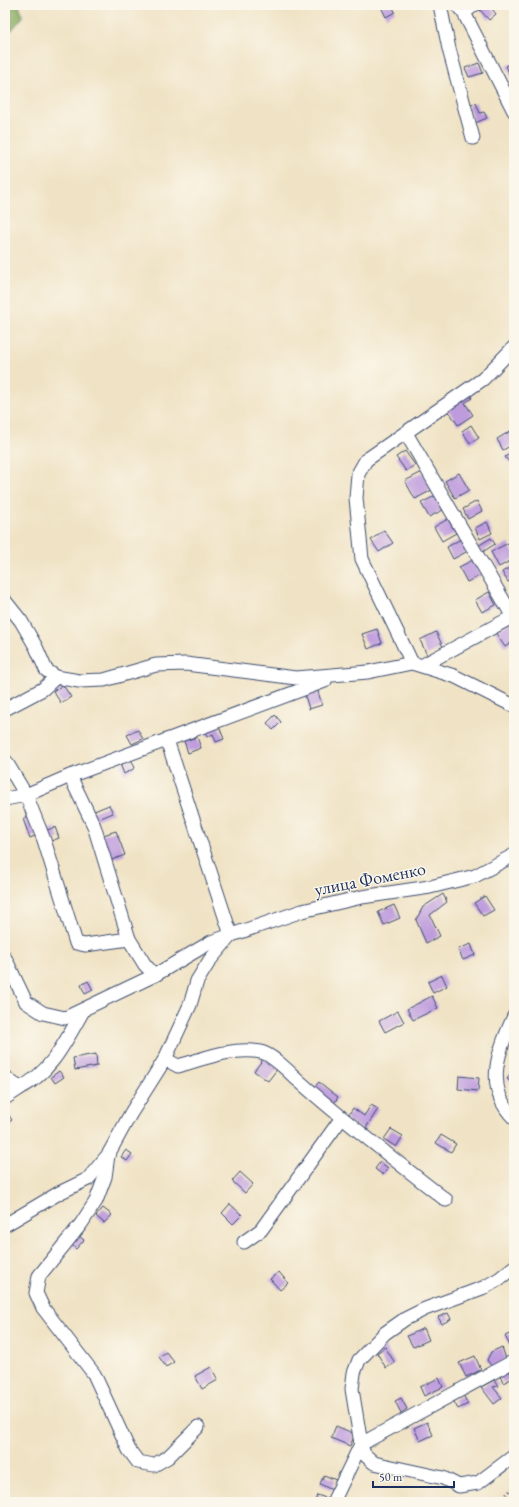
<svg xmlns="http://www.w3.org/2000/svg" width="519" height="1507" viewBox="0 0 519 1507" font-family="'EB Garamond',serif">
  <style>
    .forest { fill: #83a75c; stroke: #4f6b5d }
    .building { fill: #be9bdd }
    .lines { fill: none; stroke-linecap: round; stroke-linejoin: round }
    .minor-casing { stroke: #3b4a6d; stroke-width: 15 }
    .path { stroke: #3b4a6d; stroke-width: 2; stroke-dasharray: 1 3; stroke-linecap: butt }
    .minor { stroke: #fff; stroke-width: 13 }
    .labels { text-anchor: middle; stroke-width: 3; stroke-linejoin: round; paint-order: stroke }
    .street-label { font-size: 18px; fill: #1b2f5e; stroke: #fbf7ec }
  </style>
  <rect width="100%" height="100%" fill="#fbf7ec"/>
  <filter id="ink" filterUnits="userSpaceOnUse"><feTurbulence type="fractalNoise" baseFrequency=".025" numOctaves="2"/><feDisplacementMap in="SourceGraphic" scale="8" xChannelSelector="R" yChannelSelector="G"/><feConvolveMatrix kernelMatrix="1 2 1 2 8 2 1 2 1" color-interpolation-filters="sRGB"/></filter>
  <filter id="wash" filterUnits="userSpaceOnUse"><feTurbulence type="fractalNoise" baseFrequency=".012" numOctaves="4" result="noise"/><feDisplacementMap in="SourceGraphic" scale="16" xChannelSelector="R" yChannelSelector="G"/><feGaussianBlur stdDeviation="0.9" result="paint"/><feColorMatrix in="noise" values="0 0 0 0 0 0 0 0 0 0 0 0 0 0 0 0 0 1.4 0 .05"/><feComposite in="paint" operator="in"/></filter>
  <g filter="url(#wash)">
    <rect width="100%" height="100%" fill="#f0e3c5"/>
    <!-- forest -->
    <polygon class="forest" points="5,5 19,5 23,17 5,38"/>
    <g id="blocks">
      <!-- building -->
      <g class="building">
        <polygon points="384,5 392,5 395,12 386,17 381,7"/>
        <polygon points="485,5 489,5 496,14 489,20 480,10"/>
        <polygon points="514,62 514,78 512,79 506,66"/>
        <polygon points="479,63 483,73 469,77 465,68"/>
        <polygon points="476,103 480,113 484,112 487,118 475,123 468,106"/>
        <polygon points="468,392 472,398 465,403 473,415 458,425 446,407"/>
        <polygon points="471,425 479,438 470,443 462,431"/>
        <polygon points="512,430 514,435 514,444 503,450 497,439"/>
        <polygon points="405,451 415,465 406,471 396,457"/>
        <polygon points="514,451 514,463 512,465 505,457"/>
        <polygon points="422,472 432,490 415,499 405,481"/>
        <polygon points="459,473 469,490 455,498 445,481"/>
        <polygon points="435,496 443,510 429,517 421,503"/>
        <polygon points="477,501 482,511 468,519 463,509"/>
        <polygon points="448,519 456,533 442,541 434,527"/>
        <polygon points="487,522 492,533 480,539 475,528"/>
        <polygon points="384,530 393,543 379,552 371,540"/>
        <polygon points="491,538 495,544 481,553 478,546"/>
        <polygon points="461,539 468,551 453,559 447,547"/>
        <polygon points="508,543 514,554 514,559 499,567 491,552"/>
        <polygon points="473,560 481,575 467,582 459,567"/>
        <polygon points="514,565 514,579 508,582 502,572"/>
        <polygon points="489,592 496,605 482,612 475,600"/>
        <polygon points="514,620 514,641 505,647 495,632"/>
        <polygon points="377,629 382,643 368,649 362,634"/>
        <polygon points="436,632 443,647 427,655 420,640"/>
        <polygon points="63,685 71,697 61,703 53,691"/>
        <polygon points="317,688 322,705 309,709 304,692"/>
        <polygon points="275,715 281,722 273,730 267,723"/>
        <polygon points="218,724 224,739 216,742 213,734 207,737 204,729"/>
        <polygon points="138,730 143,739 132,744 127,735"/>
        <polygon points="197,737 201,748 188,753 184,741"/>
        <polygon points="131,759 135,768 124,774 120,764"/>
        <polygon points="109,805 113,813 96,820 92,812"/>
        <polygon points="31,816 37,835 30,838 23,819"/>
        <polygon points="55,827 59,838 49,842 45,831"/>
        <polygon points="116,831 125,855 109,861 100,836"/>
        <polygon points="443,894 447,902 430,915 440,936 426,943 416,920 423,907"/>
        <polygon points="485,896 494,910 483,916 474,903"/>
        <polygon points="394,905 400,918 384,925 378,912"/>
        <polygon points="471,944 475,955 463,960 458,949"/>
        <polygon points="442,975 447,986 433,993 428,982"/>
        <polygon points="88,981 93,990 85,994 81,985"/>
        <polygon points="432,996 438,1008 413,1020 407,1009"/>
        <polygon points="398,1011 404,1022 385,1032 379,1021"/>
        <polygon points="96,1054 97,1066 75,1070 73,1058"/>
        <polygon points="264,1058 278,1068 268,1081 254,1071"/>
        <polygon points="514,1068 514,1083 507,1079"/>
        <polygon points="59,1071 64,1077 55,1083 51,1077"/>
        <polygon points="459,1076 479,1078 478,1091 458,1089"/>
        <polygon points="319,1082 338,1097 333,1105 313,1089"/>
        <polygon points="371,1105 378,1109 364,1131 346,1119 353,1108 364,1116"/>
        <polygon points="5,1110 12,1120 5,1125"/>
        <polygon points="391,1129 403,1136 396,1147 384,1139"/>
        <polygon points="441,1135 456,1144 451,1152 436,1143"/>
        <polygon points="126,1150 132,1154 127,1161 121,1157"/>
        <polygon points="380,1162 388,1168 383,1175 375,1169"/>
        <polygon points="240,1172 253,1184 245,1193 232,1181"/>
        <polygon points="230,1204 242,1215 233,1224 222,1213"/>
        <polygon points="103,1208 112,1215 104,1223 96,1216"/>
        <polygon points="78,1235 84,1240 76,1249 70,1243"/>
        <polygon points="279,1272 288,1283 280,1290 270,1279"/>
        <polygon points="448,1313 451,1319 442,1324 438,1317"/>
        <polygon points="424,1328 429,1340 413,1347 407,1336"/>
        <polygon points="514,1332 514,1347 511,1348 505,1336"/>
        <polygon points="385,1347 395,1363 386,1368 377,1353"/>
        <polygon points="502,1347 506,1359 492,1367 487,1360 491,1352"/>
        <polygon points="166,1352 174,1362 166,1367 159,1357"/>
        <polygon points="475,1356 481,1370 466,1377 459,1363"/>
        <polygon points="211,1367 218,1380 202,1389 195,1376"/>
        <polygon points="510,1371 513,1378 503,1383 500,1376"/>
        <polygon points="439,1378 443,1387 424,1396 420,1387"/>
        <polygon points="494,1380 499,1386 493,1387 502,1398 494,1404 481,1387"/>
        <polygon points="463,1395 468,1404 458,1409 453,1400"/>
        <polygon points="401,1398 407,1409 401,1413 395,1401"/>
        <polygon points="427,1422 433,1435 420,1441 414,1428"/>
        <polygon points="336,1426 355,1434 350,1446 331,1438"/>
        <polygon points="324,1475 336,1480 332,1490 320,1484"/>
        <polygon points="317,1495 329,1499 328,1502 315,1502"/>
      </g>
    </g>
  </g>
  <g filter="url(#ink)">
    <use href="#blocks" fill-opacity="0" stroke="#3b4a6d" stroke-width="1"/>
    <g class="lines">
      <defs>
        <g id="minor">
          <polyline points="440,5 449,49 473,138"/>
          <polyline points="457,5 464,13 514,111"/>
          <polyline points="464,13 474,5"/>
          <polyline points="514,347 483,379 366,460 358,474 356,498 362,559 412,663 454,676 514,706"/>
          <polyline points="406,433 513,617"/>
          <polyline points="5,601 21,621 36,647 46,670 56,677"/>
          <polyline points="423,665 514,616"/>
          <polyline points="5,709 43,689 56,677 79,681 104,680 156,665 186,664 296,678 368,672 412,663"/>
          <polyline points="167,740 231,935"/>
          <polyline points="5,760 26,795 44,840 76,943 85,945 129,939"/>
          <polyline points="70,776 94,826 129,939 145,965 155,975"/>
          <polyline points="5,799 26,795 70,776 325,681"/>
          <polyline points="5,958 26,1002 43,1013 65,1018 155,975 211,942 302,911 362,897 430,887 475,876 514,855"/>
          <path d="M514 1016C499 1050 483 1087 514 1118"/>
          <path d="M165 1059 178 1066C206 1058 232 1047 261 1052 273 1055 290 1073 299 1081 346 1123 396 1161 446 1200"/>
          <path d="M5 1076 8 1080 20 1088C52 1072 66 1040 83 1011"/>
          <polyline points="5,1098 20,1088"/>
          <polyline points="108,1155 105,1177 96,1201 81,1224 39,1276 36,1293 43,1308 94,1374 129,1450 138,1462 154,1465 168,1457 198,1427"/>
          <polyline points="5,1225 59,1193 88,1179 108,1155 131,1113 165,1059 190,1005 197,981 210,960 231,935"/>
          <polyline points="244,1242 261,1230 341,1119"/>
          <polyline points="514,1267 499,1279 485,1287 425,1309 405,1319 385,1333 359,1360 354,1373 352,1389 361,1444 364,1454 374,1463 443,1478 459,1486 478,1483 514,1456"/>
          <polyline points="333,1502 361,1444 514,1361"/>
        </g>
      </defs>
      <!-- minor casing -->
      <use href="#minor" class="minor-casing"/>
      <!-- path -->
      <g class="path">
        <polyline points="483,1502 488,1499 503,1497"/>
        <polyline points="497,1502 514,1487"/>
      </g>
      <!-- minor -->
      <use href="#minor" class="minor"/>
    </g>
  </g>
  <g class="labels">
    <!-- street labels -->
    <g class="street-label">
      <text transform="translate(370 879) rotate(-11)" y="6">улица Фоменко</text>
    </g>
  </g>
  <!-- margin -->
  <rect width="519" height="1507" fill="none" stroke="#fbf7ec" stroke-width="20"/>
  <!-- scale -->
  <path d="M373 1481v6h81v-6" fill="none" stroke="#1b2f5e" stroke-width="2"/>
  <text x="379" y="1481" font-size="12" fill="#1b2f5e" stroke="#fbf7ec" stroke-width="3" paint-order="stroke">50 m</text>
</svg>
